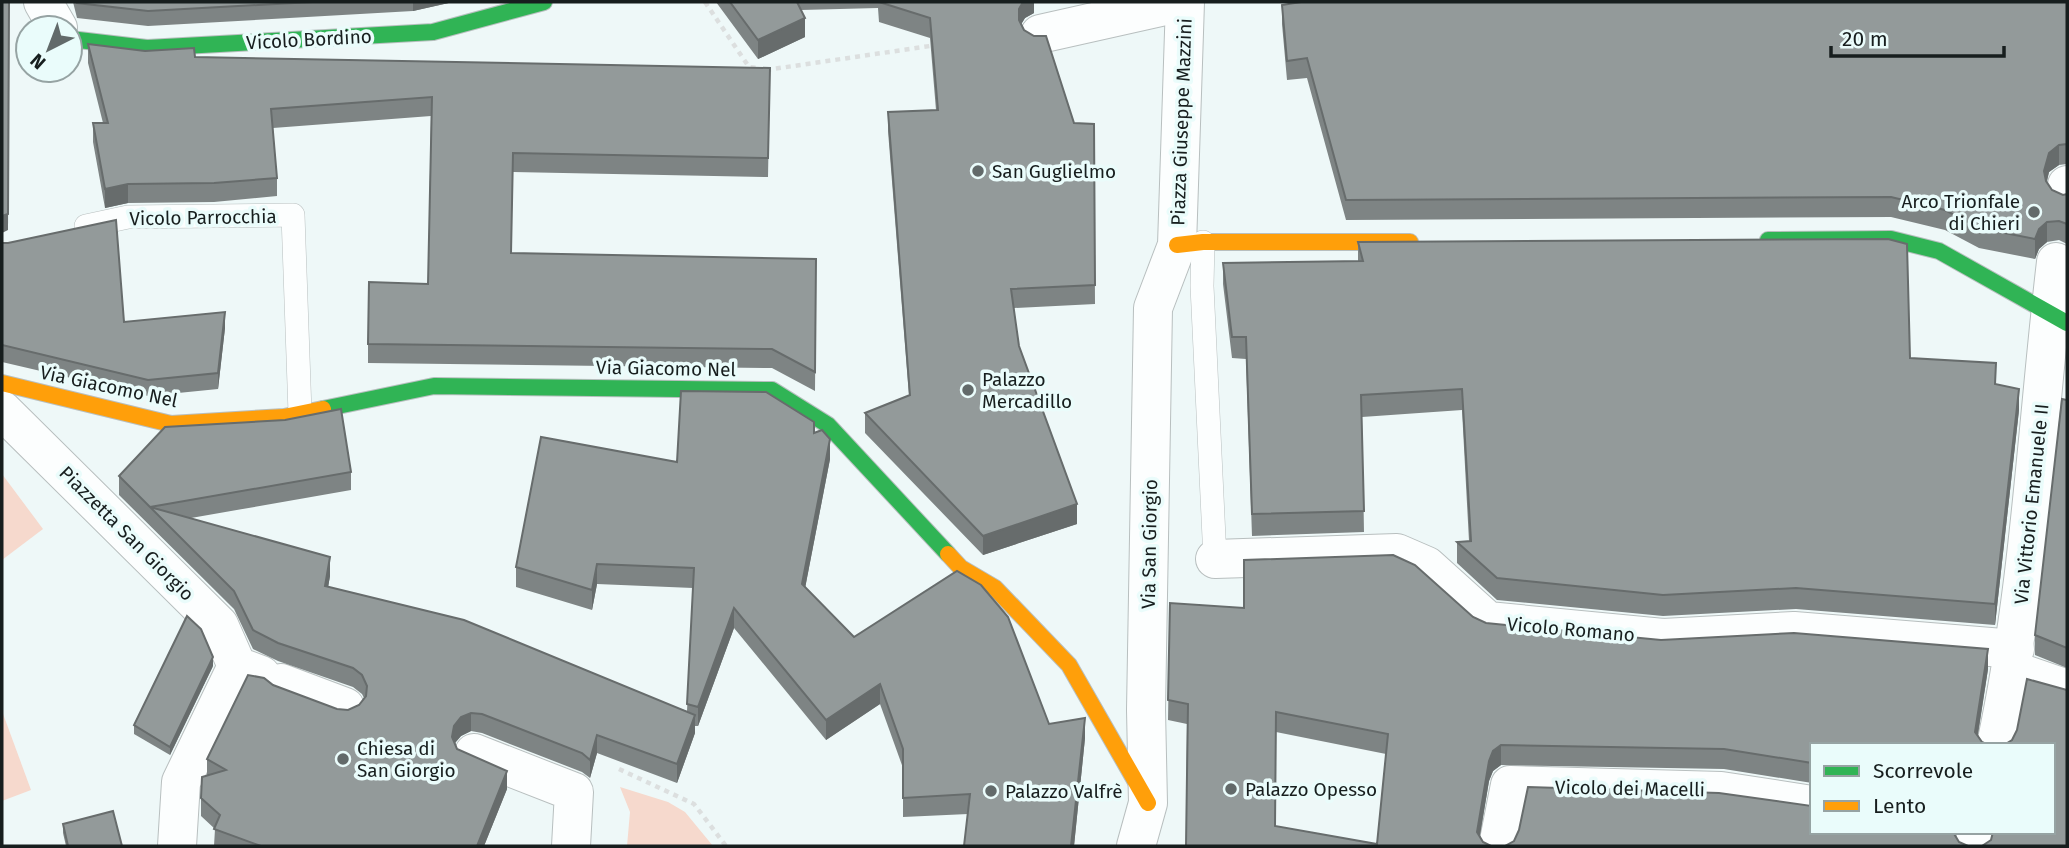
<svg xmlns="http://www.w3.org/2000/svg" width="2069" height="848" viewBox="0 0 2069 848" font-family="'Fira Sans',sans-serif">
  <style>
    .green { fill: #f6d9cd }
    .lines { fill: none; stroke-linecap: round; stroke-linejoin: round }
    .lane-casing { stroke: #b8bfbf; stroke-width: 24 }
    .street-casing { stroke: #b8bfbf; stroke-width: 40 }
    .fast-casing { stroke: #b8bfbf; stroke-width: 18 }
    .slow-casing { stroke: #b8bfbf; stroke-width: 18 }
    .path { stroke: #dcdfdf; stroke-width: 4.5; stroke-dasharray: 5 5; stroke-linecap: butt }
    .lane { stroke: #fcfefe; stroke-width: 23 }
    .street { stroke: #fcfefe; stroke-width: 38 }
    .fast { stroke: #30b455; stroke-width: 16 }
    .slow { stroke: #ff9f0a; stroke-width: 16 }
    .wall { fill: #7e8484; fill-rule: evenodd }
    .shaded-wall { fill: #676c6c }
    .building { fill: #939a9a; stroke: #676c6c; stroke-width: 2; fill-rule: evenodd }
    .poi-dot { fill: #626a6a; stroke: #eafcfb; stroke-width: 2.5 }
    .labels { text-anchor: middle; stroke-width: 7; stroke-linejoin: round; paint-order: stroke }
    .street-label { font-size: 19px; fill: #171e1e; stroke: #eafcfb }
    .poi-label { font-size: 19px; fill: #171e1e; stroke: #eafcfb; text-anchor: start }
  </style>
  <rect width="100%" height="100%" fill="#eef8f8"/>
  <!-- green -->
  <g class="green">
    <polygon points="2,474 43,529 2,560"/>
    <polygon points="2,711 31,790 2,801"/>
    <polygon points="620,787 668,802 685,812 713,846 627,846 630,812"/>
  </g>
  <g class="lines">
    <defs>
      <g id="lane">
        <polyline points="86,226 128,217 293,215 300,413"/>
        <polyline points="1203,242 1202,286 1215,559"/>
      </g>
      <g id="street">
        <polyline points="43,2 58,28"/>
        <polyline points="1040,34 1183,2"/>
        <polyline points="2066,193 2067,185"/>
        <polyline points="2,410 219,625 237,666 261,675"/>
        <polyline points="1215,559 1397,553 1427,566 1488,621 1663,638 1794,631 2015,649"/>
        <polyline points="2012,670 2067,689"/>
        <polyline points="281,683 345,707"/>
        <path d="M1996 745C2030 586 2037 424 2056 262"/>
        <polyline points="474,753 574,792 571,846"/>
        <polyline points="177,846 181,782 237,666"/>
        <polyline points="1136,846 1148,803 1146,710 1153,308 1177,245 1185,2"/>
        <polyline points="1498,846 1510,785 1721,791 1812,805"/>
        <polyline points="1974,846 1977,832"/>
      </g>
      <g id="fast">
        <polyline points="70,39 147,48 433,32 544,2"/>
        <polyline points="1768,240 1891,239 1939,251 2067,323"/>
        <polyline points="323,409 434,386 772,390 828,425 948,554"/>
      </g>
      <g id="slow">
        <polyline points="1177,245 1203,242 1410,242"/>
        <polyline points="2,383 171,424 284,417 323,409"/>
        <polyline points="948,554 961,568 995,588 1069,665 1148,803"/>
      </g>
    </defs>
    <!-- lane casing -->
    <use href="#lane" class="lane-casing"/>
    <!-- street casing -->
    <use href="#street" class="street-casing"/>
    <!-- fast casing -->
    <use href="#fast" class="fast-casing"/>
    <!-- slow casing -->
    <use href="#slow" class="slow-casing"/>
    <!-- path -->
    <g class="path">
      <polyline points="705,2 749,67 757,68"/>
      <polyline points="766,70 930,46"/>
      <polyline points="619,769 694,804 726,846"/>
    </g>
    <!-- lane -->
    <use href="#lane" class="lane"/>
    <!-- street -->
    <use href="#street" class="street"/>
    <!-- fast -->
    <use href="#fast" class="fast"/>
    <!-- slow -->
    <use href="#slow" class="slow"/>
  </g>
  <!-- wall -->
  <g class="wall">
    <polygon points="73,2 453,2 413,11 148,26 77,18"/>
    <polygon points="716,2 1034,2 1034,13 1025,18 1021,24 1074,123 1094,124 1095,304 1014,308 1019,346 1077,524 983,555 865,433 865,413 909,396 888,131 888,112 936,110 930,38 879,22 878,8 801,10 805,37 758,59"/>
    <polygon points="2067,2 2067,164 2059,165 2049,172 2047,182 2052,190 2063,195 2067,194 2067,244 2059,240 2047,242 2039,249 2035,259 1979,248 1945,230 1891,217 1346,220 1307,78 1287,80 1282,24 1282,5"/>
    <polygon points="88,44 195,57 770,68 768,177 513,172 511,253 816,259 815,391 772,368 368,363 368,344 428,284 431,116 273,128 277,178 277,196 214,202 128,203 105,208 93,142 93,123 103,123 88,63"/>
    <polygon points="1358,242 1910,358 1996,384 2019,410 1995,625 1796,609 1663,616 1497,600 1457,563 1457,542 1469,541 1462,410 1362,417 1364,532 1252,536 1246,359 1232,358 1223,284 1223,263 1358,261"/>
    <polygon points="2,243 124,322 225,328 218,389 148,396 2,362"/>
    <polygon points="2067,400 2067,668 2035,655 2035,635"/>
    <polygon points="814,433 830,459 805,588 854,637 1049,724 1085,738 1074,846 964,846 968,814 903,817 903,768 880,704 826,740 734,628 698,726 695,726 695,733 677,783 597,753 590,778 582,772 482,733 471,731 461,736 455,743 457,749 507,789 484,846 214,846 215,829 201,816 201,798 207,775 207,759 273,685 337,709 348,710 359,705 364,698 362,694 353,687 278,661 253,649 234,609 119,495 119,476 351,472 351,490 191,518 330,576 328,587 687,711 693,588 597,584 592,610 516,587 516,567 677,462"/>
    <path d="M1393 555 1415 565 1473 617 1486 623 1661 640 1794 633 1988 649V669L1978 735 1982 742 1988 745H1812V783L1724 769 1501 765 1493 771 1489 781 1480 836 1483 842 1491 846H1186L1187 724 1168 720 1170 603 1244 608V560ZM1276 732 1386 754 1377 844 1275 826Z"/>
    <polygon points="213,666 170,755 134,734 134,725"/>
    <polygon points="63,824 122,846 66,846 63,833"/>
  </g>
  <!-- shaded-wall -->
  <g class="shaded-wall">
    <polygon points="9,2 8,230 2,233 2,216"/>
    <polygon points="413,2 453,2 413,11"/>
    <polygon points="1023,2 1034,2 1034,13 1025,18 1019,28 1019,9"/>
    <polygon points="805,18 805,37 758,59 758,40"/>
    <polygon points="2059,145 2059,165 2049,172 2044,191 2044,171 2049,153"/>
    <polygon points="128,184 128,203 105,208 105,189"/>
    <polygon points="2047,222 2047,242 2039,249 2035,259 2035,239 2039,229"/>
    <polygon points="225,312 225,328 218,389 218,373"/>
    <polygon points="2019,389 2019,410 1995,625 1995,604"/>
    <polygon points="830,439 830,459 802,604 802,584"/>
    <polygon points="1077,504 1077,524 983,555 983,536"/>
    <polygon points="330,557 330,576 325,605 325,586"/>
    <polygon points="597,564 597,584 592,610 592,590"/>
    <polygon points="734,608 734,628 698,726 698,707"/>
    <polygon points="1988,649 1988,669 1976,745 1975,732"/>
    <polygon points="213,657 213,666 170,755 170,747"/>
    <polygon points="880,684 880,704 826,740 826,720"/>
    <polygon points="471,713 471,731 461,736 454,744 452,737 454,726 461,717"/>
    <polygon points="695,715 695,733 677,783 677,764"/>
    <polygon points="1085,718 1085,738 1074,846 1071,846"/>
    <polygon points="597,735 597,753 590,778 590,760"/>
    <polygon points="1501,745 1501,765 1493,771 1489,781 1478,846 1477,832 1489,761 1493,751"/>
    <polygon points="507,771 507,789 484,846 477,846"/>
  </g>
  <!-- building -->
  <g class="building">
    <polygon points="2,2 9,2 8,214 2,216"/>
    <polygon points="77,2 312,2 148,11 77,3"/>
    <polygon points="730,2 797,2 805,18 758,40"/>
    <polygon points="879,2 1023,2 1019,9 1019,20 1024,30 1034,36 1046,36 1074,123 1094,124 1095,285 1011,289 1019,346 1077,504 983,536 865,413 910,395 888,112 938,110 930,18"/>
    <polygon points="1301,2 2067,2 2067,144 2059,145 2049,153 2044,171 2046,181 2052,190 2063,195 2067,194 2067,224 2059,221 2047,222 2039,229 2035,239 1979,228 1945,210 1891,197 1346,200 1307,58 1287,61 1282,5"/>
    <polygon points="88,44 145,51 194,48 195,57 770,68 768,158 513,153 511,253 816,259 815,372 772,349 368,344 369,282 428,284 432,97 271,109 277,178 214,183 128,184 105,189 93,123 108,123"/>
    <polygon points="116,220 124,322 225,312 218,373 148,380 2,345 2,243 8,243"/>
    <polygon points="1888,239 1907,244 1910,358 1996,363 1995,384 2019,389 1995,604 1796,588 1663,595 1497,578 1457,542 1471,541 1462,389 1361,395 1364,511 1252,514 1246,337 1232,337 1223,263 1363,261 1358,242"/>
    <polygon points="681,391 766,392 814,422 814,433 822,430 830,439 802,584 854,637 957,571 981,585 1008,617 1049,724 1085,718 1071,846 964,846 970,794 903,798 903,749 880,684 826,720 734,608 698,707 687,704 694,568 597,564 592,590 516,567 541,437 677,462"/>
    <polygon points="2062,399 2067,400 2067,648 2035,635"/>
    <polygon points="341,409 351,472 150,507 330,557 325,586 464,620 695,715 677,764 597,735 590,760 582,753 482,714 471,713 461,717 454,726 452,737 457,749 507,771 477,846 261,846 214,829 220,815 201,798 202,777 226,770 207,759 248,675 264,678 273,685 337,709 348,710 359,705 366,696 367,686 362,675 353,668 278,643 253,630 234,591 119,476 165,427 285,420"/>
    <path d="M1393 555 1415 565 1473 617 1486 623 1661 640 1794 633 1988 649 1975 732 1982 742 1988 745H1812V763L1724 749 1501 745 1493 751 1489 761 1477 832 1483 842 1491 846H1186L1188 704 1168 700 1170 603 1244 608V560ZM1276 712 1388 734 1377 844 1275 826Z"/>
    <polygon points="187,616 201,629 213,657 170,747 134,725"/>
    <polygon points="2027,679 2067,690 2067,846 1982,846 1991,840 1993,832 2053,832 2053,745 2004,745 2012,740 2017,730"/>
    <polygon points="1528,787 1719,793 1812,806 1812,832 1953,832 1959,842 1968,846 1505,846 1514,841 1519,830"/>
    <polygon points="113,811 122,846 68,846 63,824"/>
  </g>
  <!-- markers -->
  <g class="poi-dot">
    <circle cx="978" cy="171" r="7"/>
    <circle cx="2034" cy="212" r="7"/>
    <circle cx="968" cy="390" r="7"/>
    <circle cx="343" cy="759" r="7"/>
    <circle cx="1231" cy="789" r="7"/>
    <circle cx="991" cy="791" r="7"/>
  </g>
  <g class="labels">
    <!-- street labels -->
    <g class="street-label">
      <text transform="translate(309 39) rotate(-3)" y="7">Vicolo Bordino</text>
      <text transform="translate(1181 122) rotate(-88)" y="7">Piazza Giuseppe Mazzini</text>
      <text transform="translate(203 217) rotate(-1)" y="7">Vicolo Parrocchia</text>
      <text transform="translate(666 368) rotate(1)" y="7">Via Giacomo Nel</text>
      <text transform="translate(109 386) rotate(12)" y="7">Via Giacomo Nel</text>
      <text transform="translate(2031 504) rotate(-84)" y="7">Via Vittorio Emanuele II</text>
      <text transform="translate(127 533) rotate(45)" y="7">Piazzetta San Giorgio</text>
      <text transform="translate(1149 544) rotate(-89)" y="7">Via San Giorgio</text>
      <text transform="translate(1571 629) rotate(5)" y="7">Vicolo Romano</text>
      <text transform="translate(1630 788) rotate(1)" y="7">Vicolo dei Macelli</text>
    </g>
    <!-- poi labels -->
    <g class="poi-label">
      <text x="992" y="178">San Guglielmo</text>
      <text x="2020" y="208" text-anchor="end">Arco Trionfale<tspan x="2020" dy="22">di Chieri</tspan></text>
      <text x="982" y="386">Palazzo<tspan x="982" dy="22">Mercadillo</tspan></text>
      <text x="357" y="755">Chiesa di<tspan x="357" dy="22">San Giorgio</tspan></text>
      <text x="1245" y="796">Palazzo Opesso</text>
      <text x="1005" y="798">Palazzo Valfrè</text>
    </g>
  </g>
  <!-- border -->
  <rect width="2069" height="848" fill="none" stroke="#171e1e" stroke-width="7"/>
  <!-- legend -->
  <rect x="1810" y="743" width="245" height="91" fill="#eafcfb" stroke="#96a3a3" stroke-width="2"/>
  <rect x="1824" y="766" width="35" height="10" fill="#30b455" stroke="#96a3a3" stroke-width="2"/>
  <text x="1873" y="778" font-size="21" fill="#171e1e">Scorrevole</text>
  <rect x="1824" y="801" width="35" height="10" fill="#ff9f0a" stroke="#96a3a3" stroke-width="2"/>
  <text x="1873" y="813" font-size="21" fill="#171e1e">Lento</text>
  <!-- north arrow -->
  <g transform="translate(49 49) rotate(222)"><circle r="33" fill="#eafcfb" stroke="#96a3a3" stroke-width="2"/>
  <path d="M0-5L12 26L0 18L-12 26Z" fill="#626a6a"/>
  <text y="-10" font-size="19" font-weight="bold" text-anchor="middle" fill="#171e1e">N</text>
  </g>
  <!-- scale -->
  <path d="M1831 46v10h173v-10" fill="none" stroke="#171e1e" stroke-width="3.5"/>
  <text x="1842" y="46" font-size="21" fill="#171e1e" stroke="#eafcfb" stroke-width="5" paint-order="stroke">20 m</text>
</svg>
